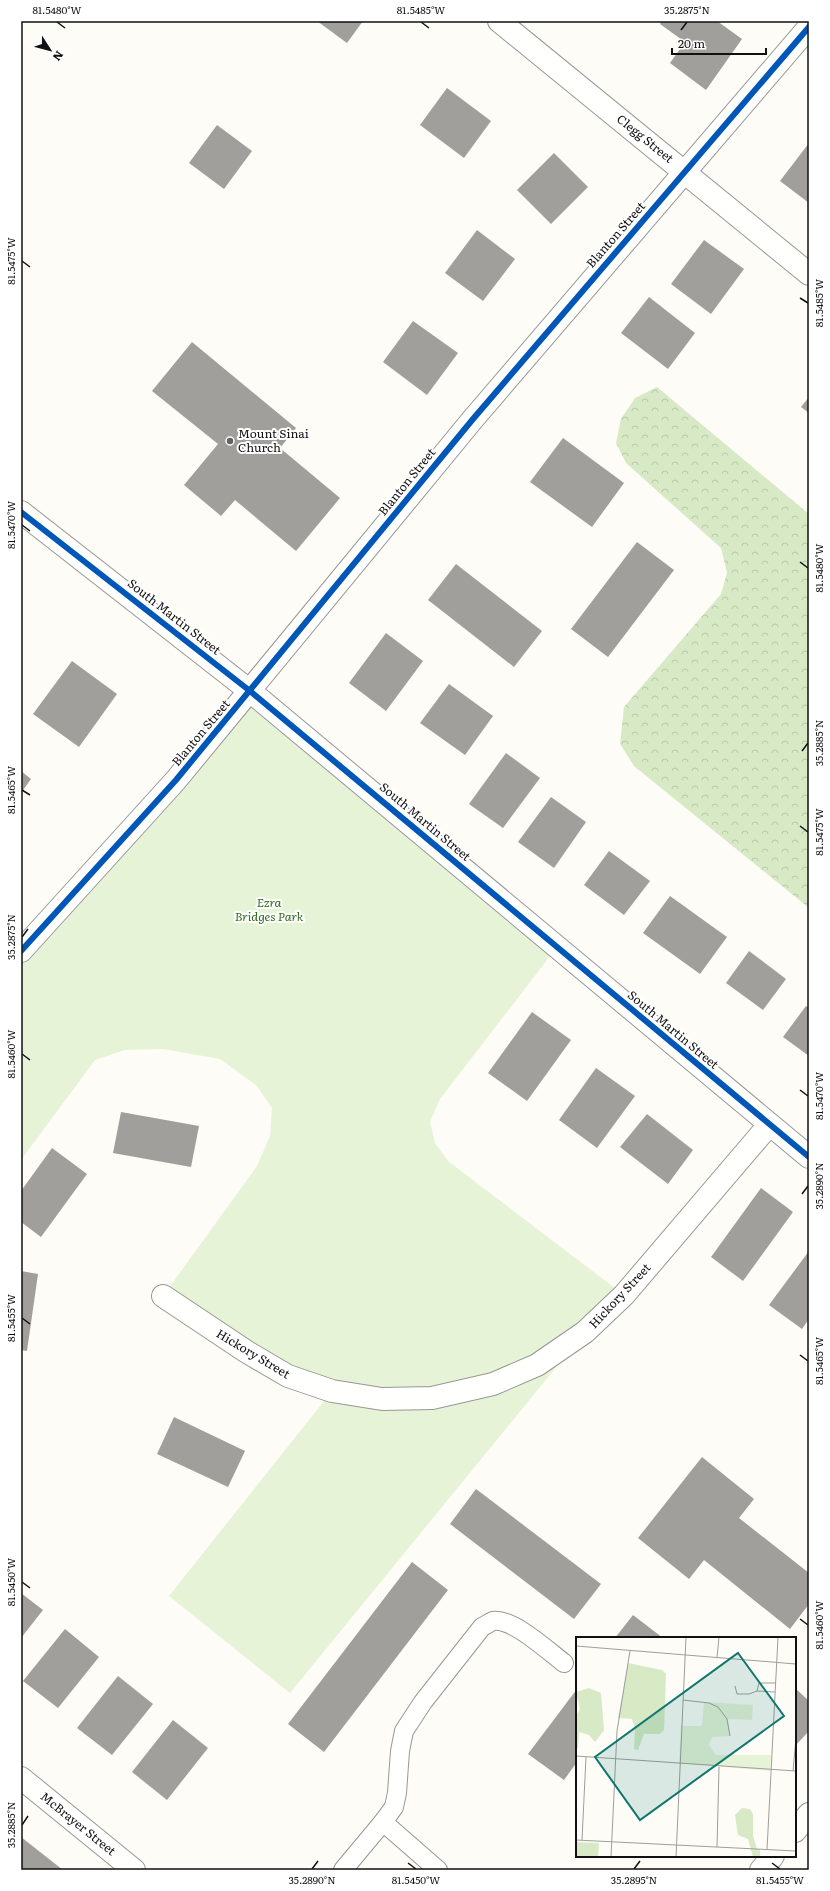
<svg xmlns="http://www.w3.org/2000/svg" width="830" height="1891" viewBox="0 0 830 1891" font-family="Literata,serif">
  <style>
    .forest { fill: url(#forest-crowns) }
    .park { fill: #e7f3d7 }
    .building { fill: #a19f9c }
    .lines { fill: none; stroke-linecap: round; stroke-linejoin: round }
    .service-casing { stroke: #979795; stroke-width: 20 }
    .minor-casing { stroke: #979795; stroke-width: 24 }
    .service { stroke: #fffffe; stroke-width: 18 }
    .minor { stroke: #fffffe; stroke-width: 22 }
    .cycleway-casing { stroke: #fff; stroke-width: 8 }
    .cycleway { stroke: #0057b8; stroke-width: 6 }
    .ticks { fill: none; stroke: #111; stroke-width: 1.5 }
    .poi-dot { fill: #646362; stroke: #fff; stroke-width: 1.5 }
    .labels { text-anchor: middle; stroke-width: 4; stroke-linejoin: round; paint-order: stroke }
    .street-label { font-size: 12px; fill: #111; stroke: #fff }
    .poi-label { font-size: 12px; fill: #111; stroke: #fff; text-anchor: start }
    .park-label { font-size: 12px; font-style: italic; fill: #2f6b1f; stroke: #fff }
    .inset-road { fill: none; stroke: #9f9e9b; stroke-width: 1 }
    .view { fill: #0f766e; fill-opacity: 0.15; stroke: #0f766e; stroke-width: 2 }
    .inset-edge { fill: none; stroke: #111; stroke-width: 2 }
    .neatline { fill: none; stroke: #111; stroke-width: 1.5 }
    .ticks-label { font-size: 10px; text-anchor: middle; fill: #111 }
  </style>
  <defs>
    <pattern id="forest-crowns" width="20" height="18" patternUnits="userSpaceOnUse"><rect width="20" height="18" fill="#d8eac5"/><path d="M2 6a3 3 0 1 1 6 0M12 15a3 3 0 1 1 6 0" fill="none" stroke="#b8c8a8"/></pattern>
  </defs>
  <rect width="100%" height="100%" fill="#fdfcf7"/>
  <!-- forest -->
  <polygon class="forest" points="657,387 809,514 809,908 634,766 620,744 624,707 721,594 727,573 721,548 626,463 616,443 621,419 635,398"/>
  <!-- park -->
  <polygon class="park" points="250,691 557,947 440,1099 430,1122 435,1143 448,1161 624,1295 585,1332 290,1693 169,1596 332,1391 163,1296 257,1166 270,1136 272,1108 256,1085 220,1059 163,1049 125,1050 95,1060 21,1160 21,951"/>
  <!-- building -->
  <g class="building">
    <polygon points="317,21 363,21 347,43"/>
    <polygon points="662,21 717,21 742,39 706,90 670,63 685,42 660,24"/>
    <polygon points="447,88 491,121 464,158 420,125"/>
    <polygon points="217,125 252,151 224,189 189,163"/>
    <polygon points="809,143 809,203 780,181"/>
    <polygon points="554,153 588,187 551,224 517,190"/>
    <polygon points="477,230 515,259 483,301 445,273"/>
    <polygon points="704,240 744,269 711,314 671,284"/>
    <polygon points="649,297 695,333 668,369 621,333"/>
    <polygon points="413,321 458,353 427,395 383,362"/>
    <polygon points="192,342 296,428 280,448 340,498 296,551 235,500 221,516 184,485 218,444 152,391"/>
    <polygon points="809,397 809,413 801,407"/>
    <polygon points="563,438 624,483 592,527 530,482"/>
    <polygon points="637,542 674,570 608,657 571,629"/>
    <polygon points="456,564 542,631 514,667 428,600"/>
    <polygon points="386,633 423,661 386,711 349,683"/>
    <polygon points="72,661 117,694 79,747 33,714"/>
    <polygon points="449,684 493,716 465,755 420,723"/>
    <polygon points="506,753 540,778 503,828 469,804"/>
    <polygon points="21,771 31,779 21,793"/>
    <polygon points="551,797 586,822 554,868 518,842"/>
    <polygon points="609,851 650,881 624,915 584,885"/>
    <polygon points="670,896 727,937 700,974 643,933"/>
    <polygon points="749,951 786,979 763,1010 726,983"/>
    <polygon points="806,1006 809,1008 809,1056 783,1037"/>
    <polygon points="532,1012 571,1040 527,1101 488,1073"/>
    <polygon points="596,1068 635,1096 597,1148 559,1120"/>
    <polygon points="121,1112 199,1126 191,1167 113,1153"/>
    <polygon points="647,1114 693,1150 668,1184 620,1147"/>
    <polygon points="52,1148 87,1174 41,1237 21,1222 21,1191"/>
    <polygon points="761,1188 793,1212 743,1281 711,1257"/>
    <polygon points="809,1251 809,1319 802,1329 769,1305"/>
    <polygon points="21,1271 38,1274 27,1351 21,1350"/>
    <polygon points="174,1417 245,1451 228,1487 157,1454"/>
    <polygon points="702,1457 754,1499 739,1518 809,1573 809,1604 790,1629 704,1560 689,1579 638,1538"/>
    <polygon points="476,1489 601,1584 574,1619 450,1524"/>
    <polygon points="412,1562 448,1590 324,1752 288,1724"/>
    <polygon points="21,1593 43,1610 21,1638"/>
    <polygon points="633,1615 663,1638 615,1638"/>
    <polygon points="65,1629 99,1657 58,1708 23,1681"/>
    <polygon points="118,1676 153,1704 112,1755 77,1728"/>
    <polygon points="795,1688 809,1701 809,1731 795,1746"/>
    <polygon points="577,1689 577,1762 564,1780 528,1754"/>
    <polygon points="173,1720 208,1748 167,1800 132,1772"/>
    <polygon points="21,1837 63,1870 21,1870"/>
  </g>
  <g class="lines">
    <defs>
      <g id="service">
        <path d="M383 1822 394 1807 397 1793 400 1751 404 1731 423 1702 482 1627C486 1625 490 1622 493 1621 513 1618 548 1651 564 1663"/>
        <polyline points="343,1870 383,1822 438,1870"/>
      </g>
      <g id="minor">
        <polyline points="499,21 809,274"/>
        <polyline points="21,512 250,691 809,1157"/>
        <polyline points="21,951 176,780 473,419 809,27"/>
        <polyline points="163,1296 247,1352 288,1376 332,1391 382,1399 432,1398 493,1384 537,1365 585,1332 624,1295 769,1125"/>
        <polyline points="21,1778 134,1870"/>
        <polyline points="795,1831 809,1814"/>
        <polyline points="761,1870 773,1856"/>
      </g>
    </defs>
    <!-- service casing -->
    <use href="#service" class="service-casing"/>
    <!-- minor casing -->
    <use href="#minor" class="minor-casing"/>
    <!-- service -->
    <use href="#service" class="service"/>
    <!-- minor -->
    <use href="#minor" class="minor"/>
    <defs>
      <g id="cycleway">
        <polyline points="21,512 250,691 809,1157"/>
        <polyline points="21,951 176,780 473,419 809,27"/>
      </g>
    </defs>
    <!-- cycleway casing -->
    <use href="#cycleway" class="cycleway-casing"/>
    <!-- cycleway -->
    <use href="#cycleway" class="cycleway"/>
  </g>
  <!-- ticks -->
  <path class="ticks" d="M57 22 65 28M421 22 429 28M681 30 687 22M22 261 30 267M800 298 808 303M22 525 30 531M800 562 808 568M802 751 808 743M22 790 30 795M800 826 808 832M22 937 28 929M22 1054 30 1060M800 1090 808 1096M802 1194 808 1186M22 1318 30 1324M800 1355 808 1361M22 1582 30 1588M800 1619 808 1625M22 1825 28 1816M408 1863 416 1869M772 1863 780 1869M312 1869 318 1861M634 1869 640 1861"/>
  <!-- markers -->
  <circle class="poi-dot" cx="230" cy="441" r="4"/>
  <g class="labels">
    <!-- street labels -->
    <g class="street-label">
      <text transform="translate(645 139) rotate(39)" y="4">Clegg Street</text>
      <text transform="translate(616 235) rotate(-49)" y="4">Blanton Street</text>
      <text transform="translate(407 482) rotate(-51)" y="4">Blanton Street</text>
      <text transform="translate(174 617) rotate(38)" y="4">South Martin Street</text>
      <text transform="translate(201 733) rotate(-50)" y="4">Blanton Street</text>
      <text transform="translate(425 822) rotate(40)" y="4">South Martin Street</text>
      <text transform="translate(673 1030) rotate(40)" y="4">South Martin Street</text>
      <text transform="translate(620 1296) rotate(-47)" y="4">Hickory Street</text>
      <text transform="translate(253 1354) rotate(31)" y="4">Hickory Street</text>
      <text transform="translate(78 1824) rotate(39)" y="4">McBrayer Street</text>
    </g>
    <!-- poi labels -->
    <g class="poi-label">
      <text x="238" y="438">Mount Sinai<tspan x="238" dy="14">Church</tspan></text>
    </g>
    <!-- park labels -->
    <g class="park-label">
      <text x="269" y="907">Ezra<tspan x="269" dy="14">Bridges Park</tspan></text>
    </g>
  </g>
  <!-- overview -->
  <g transform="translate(576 1637)">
    <rect width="220" height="220" fill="#fdfcf7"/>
    <path d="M52 26 86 33 90 37 88 93 84 97H68L62 113 58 112 59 91 56 82 42 81ZM13 51 25 56 28 93 19 105 13 98 3 95 2 111H0V79L4 72 0 55ZM166 171 174 172 177 177V199L181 212H184V220H177L172 202 162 198 159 178ZM0 205 23 206 22 220H0Z" fill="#d8eac5"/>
    <path d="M128 65 177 68 176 83 152 82 154 99 136 100 133 108 140 118H195L194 134 103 126 105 89H126Z" fill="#e7f3d7"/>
    <path class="inset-road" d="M0 9 220 27M141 21 143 0M159 49 161 57H173L181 54M199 55 181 54 183 46H200M107 63 133 66 142 70 151 82 154 99M0 119 220 134M217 134 220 101M0 203 220 214M6 203 10 120M141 210 143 130M191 213 202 0M35 220 41 94 54 14M100 220 110 0"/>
    <path class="view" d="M162 16 208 79 64 183 19 120Z"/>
    <rect width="220" height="220" class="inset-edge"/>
  </g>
  <!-- border -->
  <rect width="830" height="1891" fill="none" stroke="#ffffff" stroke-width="44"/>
  <!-- north arrow -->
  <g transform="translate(50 50) rotate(126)" stroke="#ffffff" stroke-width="3" paint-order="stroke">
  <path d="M0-3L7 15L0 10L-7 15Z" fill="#111111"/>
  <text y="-6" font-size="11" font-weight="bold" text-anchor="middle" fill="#111111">N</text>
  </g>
  <!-- scale -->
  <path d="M672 48v6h94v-6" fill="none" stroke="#111111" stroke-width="2"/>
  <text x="678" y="48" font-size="12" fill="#111111" stroke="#ffffff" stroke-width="3" paint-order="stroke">20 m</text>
  <rect x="22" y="22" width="786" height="1847" class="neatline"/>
  <g class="ticks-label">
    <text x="57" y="14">81.5480°W</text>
    <text x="421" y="14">81.5485°W</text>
    <text x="687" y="14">35.2875°N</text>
    <text transform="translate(11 261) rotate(-90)" y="4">81.5475°W</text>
    <text transform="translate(819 303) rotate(-90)" y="4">81.5485°W</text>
    <text transform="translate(11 525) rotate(-90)" y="4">81.5470°W</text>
    <text transform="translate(819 568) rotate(-90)" y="4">81.5480°W</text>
    <text transform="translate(819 743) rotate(-90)" y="4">35.2885°N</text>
    <text transform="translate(11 790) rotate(-90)" y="4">81.5465°W</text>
    <text transform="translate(819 832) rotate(-90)" y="4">81.5475°W</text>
    <text transform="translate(11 937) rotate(-90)" y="4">35.2875°N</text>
    <text transform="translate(11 1054) rotate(-90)" y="4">81.5460°W</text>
    <text transform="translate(819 1096) rotate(-90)" y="4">81.5470°W</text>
    <text transform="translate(819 1186) rotate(-90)" y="4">35.2890°N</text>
    <text transform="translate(11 1318) rotate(-90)" y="4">81.5455°W</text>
    <text transform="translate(819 1361) rotate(-90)" y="4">81.5465°W</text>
    <text transform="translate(11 1582) rotate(-90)" y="4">81.5450°W</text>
    <text transform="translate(819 1625) rotate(-90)" y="4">81.5460°W</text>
    <text transform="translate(11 1825) rotate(-90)" y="4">35.2885°N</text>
    <text x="312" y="1884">35.2890°N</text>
    <text x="416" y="1884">81.5450°W</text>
    <text x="634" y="1884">35.2895°N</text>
    <text x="780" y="1884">81.5455°W</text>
  </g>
</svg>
